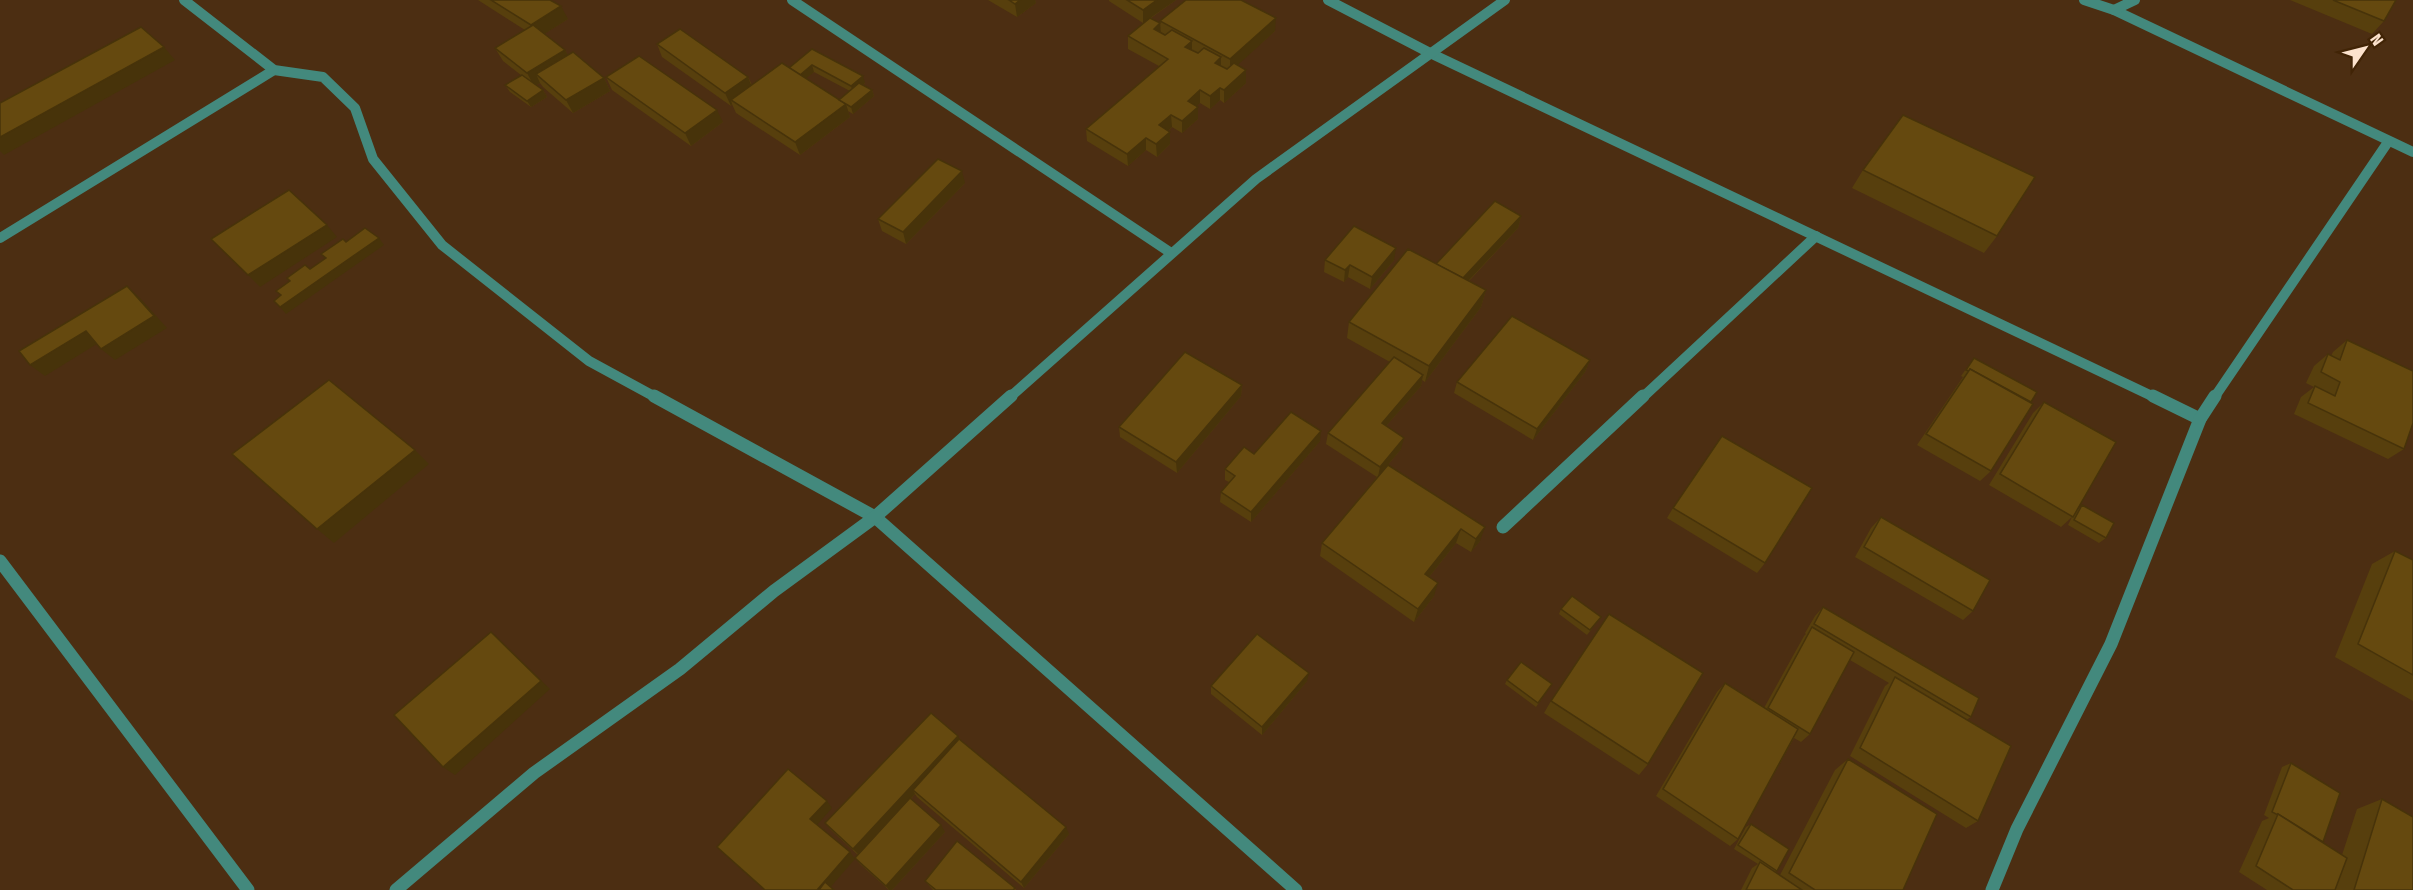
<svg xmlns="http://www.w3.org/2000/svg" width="2413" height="890" viewBox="0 0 2413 890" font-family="'Fira Sans Condensed',sans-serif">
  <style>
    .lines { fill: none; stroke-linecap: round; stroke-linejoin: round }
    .minor-far1 { stroke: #43897d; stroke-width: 10 }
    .minor { stroke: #43897d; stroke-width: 13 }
    .wall { fill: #573f0d; fill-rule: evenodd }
    .shaded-wall { fill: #47330a }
    .building { fill: #65490f; stroke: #47330a; stroke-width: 1.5 }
  </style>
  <rect width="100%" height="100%" fill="#4c2e12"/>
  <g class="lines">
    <!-- minor-far1 -->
    <g class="minor-far1">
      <polyline points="184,0 274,70 323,77 355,108 373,159 442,245 589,361 657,398"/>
      <polyline points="792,0 1171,253"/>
      <polyline points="1328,0 1430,53 2156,398"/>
      <polyline points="2084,0 2114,10 2413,152"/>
      <polyline points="2114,10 2135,0"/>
      <polyline points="0,238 274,70"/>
      <polyline points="1009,398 1256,179 1505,0"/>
      <polyline points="1642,398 1816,236"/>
      <polyline points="2214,398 2388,142"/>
    </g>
    <!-- minor -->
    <g class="minor">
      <polyline points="654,396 875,517 1296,890"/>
      <polyline points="2153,396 2200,419"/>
      <polyline points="1503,527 1643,396"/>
      <polyline points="0,561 248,890"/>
      <polyline points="396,890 534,773 680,669 774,591 875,517 1011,396"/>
      <polyline points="1992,890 2017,829 2111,644 2200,419 2215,396"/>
    </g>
  </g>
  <!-- wall -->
  <g class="wall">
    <polygon points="478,0 550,0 568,19 544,34 565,50 568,56 604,78 610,91 573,113 543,87 540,83 536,85 543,90 547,97 531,107 510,92 505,85 521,75 503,61 495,48 525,30"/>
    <polygon points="988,0 1035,0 1036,3 1017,17"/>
    <polygon points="1109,0 1176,0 1151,18 1160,23 1161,33 1160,21 1275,31 1237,65 1246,70 1246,83 1224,103 1220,100 1210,109 1200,103 1196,106 1198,119 1182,133 1172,127 1168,131 1170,132 1170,144 1157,157 1146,150 1128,166 1087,141 1086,129 1159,66 1128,49 1128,36 1143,23 1109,1"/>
    <polygon points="2290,0 2396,0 2384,21 2372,34"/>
    <path d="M657 44 748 77 752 85 789 68 812 49 865 83 863 85 872 90 874 96 853 114 848 111 850 117 800 155 736 113 732 104 731 106 662 57ZM814 72 850 91 839 100 806 78Z"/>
    <polygon points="606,77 723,122 691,146 612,90"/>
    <polygon points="1863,170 1997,236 1984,253 1852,188"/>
    <polygon points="965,183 906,244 882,231 878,219"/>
    <polygon points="1521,216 1518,228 1469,281 1486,290 1481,307 1425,382 1422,380 1421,386 1386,426 1401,449 1383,471 1480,541 1471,552 1456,543 1429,577 1434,596 1414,622 1320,556 1322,543 1377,477 1326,444 1328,433 1390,362 1347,338 1349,322 1436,264"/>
    <polygon points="1325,260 1394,260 1370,289 1348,277 1344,282 1324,272"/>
    <polygon points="2347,340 2404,449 2388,459 2294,414 2301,397 2314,387 2306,383 2314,366 2328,354 2331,356 2333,352"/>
    <polygon points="1974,358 2031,402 1991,471 1980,481 1917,445 1963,377 1961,376"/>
    <polygon points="1590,360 1585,372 1533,440 1454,393 1457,382"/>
    <polygon points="1242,385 1241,396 1177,473 1120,437 1119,427"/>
    <polygon points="2044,402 2077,510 2082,505 2106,538 2099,543 2068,525 2072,517 2061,527 1989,485 2033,413"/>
    <polygon points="1320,441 1251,522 1220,502 1221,492 1229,482 1225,480 1225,469 1254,454"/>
    <polygon points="1673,508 1765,563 1757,573 1667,518"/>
    <polygon points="1881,517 1973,611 1963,620 1855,557 1871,528"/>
    <polygon points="2395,551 2413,560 2413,701 2335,657 2372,564"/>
    <polygon points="1823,607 1971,717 1966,720 1978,821 1966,828 1850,756 1885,686 1889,683 1850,660 1810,734 1801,742 1794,738 1738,839 1730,846 1656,796 1717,692 1725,683 1764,708 1804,636 1806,634 1805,633 1815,616"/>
    <polygon points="1561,609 1601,617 1587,635 1559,614"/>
    <polygon points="1507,680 1552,684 1536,707 1505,684"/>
    <polygon points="1307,681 1262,735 1211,694 1211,686"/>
    <polygon points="1551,701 1648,764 1639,775 1544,713"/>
    <polygon points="960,740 1069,834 1024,888 917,797 915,794 911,799 945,832 892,890 889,890 860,864 855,858 858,855 831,830 825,823"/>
    <polygon points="1848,759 1903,890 1741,890 1752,868 1758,864 1734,849 1746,827 1751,824 1777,871 1775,872 1780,875 1835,770"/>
    <polygon points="2291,763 2323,842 2342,855 2357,809 2382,799 2413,890 2267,890 2239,872 2262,821 2269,818 2264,815 2282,767"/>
    <polygon points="925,881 1015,888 1016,890 933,890"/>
  </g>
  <!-- shaded-wall -->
  <g class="shaded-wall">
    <polygon points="1020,0 1035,0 1036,3 1017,17 1015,4"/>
    <polygon points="1157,0 1176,0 1143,23 1143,10"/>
    <polygon points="561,6 568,19 538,38 531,25"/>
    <polygon points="1276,18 1275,31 1230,72 1230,59"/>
    <polygon points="1160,23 1161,36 1154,29"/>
    <polygon points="1192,41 1192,54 1185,47"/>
    <polygon points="164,47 175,60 4,155 0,151 0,137"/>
    <polygon points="565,50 572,63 536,74 540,83 534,86 527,73"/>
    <polygon points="1221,57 1221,70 1215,63"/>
    <polygon points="812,65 814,72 800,83 798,76"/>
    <polygon points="1246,70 1246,83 1224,103 1224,90"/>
    <polygon points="863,76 865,83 853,93 851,86"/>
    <polygon points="748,77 753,90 731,100 732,104 731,106 725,93"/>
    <polygon points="604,78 610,91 573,113 566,100"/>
    <polygon points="1220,88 1220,100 1210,109 1210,96"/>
    <polygon points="543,90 547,97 531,107 527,101"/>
    <polygon points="872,90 874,96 853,114 851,107"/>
    <polygon points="1200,90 1200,103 1188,113 1188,101"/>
    <polygon points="846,104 850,117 800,155 795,142"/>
    <polygon points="1198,107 1198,119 1182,133 1182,121"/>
    <polygon points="717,110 723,122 691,146 685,133"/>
    <polygon points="1171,115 1172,127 1160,138 1159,125"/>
    <polygon points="1170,132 1170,144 1157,157 1156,144"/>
    <polygon points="1146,138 1146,150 1128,166 1127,154"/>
    <polygon points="962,171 965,183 906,244 903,232"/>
    <polygon points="1521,216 1518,228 1457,293 1460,281"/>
    <polygon points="327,225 337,237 260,287 248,275"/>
    <polygon points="379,238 384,245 286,314 280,307"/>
    <polygon points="1396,248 1394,260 1370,289 1372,277"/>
    <polygon points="1350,265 1348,277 1344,282 1345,270"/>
    <polygon points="127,286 140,298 167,328 115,360 101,349"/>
    <polygon points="1486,290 1481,307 1425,382 1429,366"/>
    <polygon points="86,331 100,342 45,376 30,365"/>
    <polygon points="1590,360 1585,372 1533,440 1537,429"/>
    <polygon points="1423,375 1421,386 1379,434 1382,423"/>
    <polygon points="1242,385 1241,396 1177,473 1176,462"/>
    <polygon points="1321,431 1320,441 1251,522 1251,512"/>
    <polygon points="1404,438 1401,449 1378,477 1380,467"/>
    <polygon points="415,450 429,464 334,543 317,529"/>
    <polygon points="1485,527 1480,541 1471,552 1476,539"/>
    <polygon points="1461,529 1456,543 1421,587 1425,574"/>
    <polygon points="1438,583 1434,596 1414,622 1418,609"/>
    <polygon points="491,632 550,689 455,775 443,767"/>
    <polygon points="1309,673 1307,681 1262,735 1262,727"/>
    <polygon points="958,736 962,744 913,790 915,794 859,855 853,849"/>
    <polygon points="827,801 832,808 816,826 810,819"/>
    <polygon points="941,825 945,832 892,890 889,890 886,886"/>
    <polygon points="1066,827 1069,834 1024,888 1021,882"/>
    <polygon points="850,852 855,859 828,890 817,890"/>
  </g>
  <!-- building -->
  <g class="building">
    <polygon points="491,0 550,0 561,6 531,25"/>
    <polygon points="1009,0 1020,0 1015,4"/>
    <polygon points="1127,0 1157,0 1143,10"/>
    <polygon points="1186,0 1241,0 1276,18 1230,59 1160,21"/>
    <polygon points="2333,0 2396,0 2384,21"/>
    <polygon points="1150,18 1160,23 1154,29 1165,35 1172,30 1192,41 1185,47 1198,53 1204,48 1221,57 1215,63 1227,69 1234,63 1246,70 1224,90 1220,88 1210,96 1200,90 1188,101 1198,107 1182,121 1171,115 1159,125 1170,132 1156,144 1146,138 1127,154 1086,129 1168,59 1128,36"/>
    <polygon points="533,25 565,50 527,73 495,48"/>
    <polygon points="141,27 164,47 0,137 0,103"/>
    <polygon points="680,29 748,77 725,93 657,44"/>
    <polygon points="812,49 863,76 851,86 812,65 800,75 789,68"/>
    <polygon points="573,52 604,78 566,100 536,74"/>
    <polygon points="639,56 717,110 685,133 606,77"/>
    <polygon points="782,63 846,104 795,142 731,100"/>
    <polygon points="522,75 543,90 527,101 505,85"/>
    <polygon points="859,83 872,90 851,107 839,100"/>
    <polygon points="1903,115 2035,177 1997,236 1863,170"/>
    <polygon points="938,159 962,171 903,232 878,219"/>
    <polygon points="289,190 327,225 248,275 211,239"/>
    <polygon points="1495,201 1521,216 1463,278 1436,264"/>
    <polygon points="1354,226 1396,248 1372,277 1350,265 1345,270 1325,260"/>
    <polygon points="365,228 379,238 280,307 274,301 281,295 276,291 290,281 287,278 305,265 310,269 326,258 321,254 343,239 346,242"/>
    <polygon points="1408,249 1486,290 1429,366 1349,322"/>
    <polygon points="127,286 154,316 101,349 86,331 30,365 19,351"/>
    <polygon points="1512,316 1590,360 1537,429 1457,382"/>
    <polygon points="2347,340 2413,371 2413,423 2404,449 2308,403 2315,386 2335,396 2340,382 2321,372 2328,354 2340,360"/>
    <polygon points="1185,352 1242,385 1176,462 1119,427"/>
    <polygon points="1394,357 1423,375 1382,423 1404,438 1380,467 1328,433"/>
    <polygon points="1974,358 2037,392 2031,402 1970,369 1969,371 1966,370"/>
    <polygon points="1970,369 2033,404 1991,471 1926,434"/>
    <polygon points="329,380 415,450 317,529 232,454"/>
    <polygon points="2044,402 2116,442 2073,517 2000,474"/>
    <polygon points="1291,412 1321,431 1251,512 1221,492 1235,476 1225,469 1244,447 1254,454"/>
    <polygon points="1722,436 1812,488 1765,563 1673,508"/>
    <polygon points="1388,465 1485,527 1476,539 1461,529 1425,574 1438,583 1418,609 1322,543"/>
    <polygon points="2082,505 2114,523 2106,538 2074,520"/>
    <polygon points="1881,517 1990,580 1973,611 1864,547"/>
    <polygon points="2395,551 2413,560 2413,675 2358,644"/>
    <polygon points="1572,596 1601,617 1590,630 1561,609"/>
    <polygon points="1823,607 1979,698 1971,717 1814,624"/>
    <polygon points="1609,614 1703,673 1648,764 1551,701"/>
    <polygon points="1812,627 1854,652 1810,734 1768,708"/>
    <polygon points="491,632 541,681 443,767 394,715"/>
    <polygon points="1257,634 1309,673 1262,727 1211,686"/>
    <polygon points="1521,662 1552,684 1538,703 1507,680"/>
    <polygon points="1895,677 2011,746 1978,821 1860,748"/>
    <polygon points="1725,683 1798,729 1738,839 1663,789"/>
    <polygon points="931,713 958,736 853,849 825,823"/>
    <polygon points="959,739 1066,827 1021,882 913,790"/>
    <polygon points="1848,759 1937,814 1903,890 1815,890 1789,873"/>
    <polygon points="2291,763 2340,793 2323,842 2278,814 2278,815 2272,812"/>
    <polygon points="788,769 827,801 810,819 850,852 817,890 765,890 717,847"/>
    <polygon points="910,798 941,825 886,886 855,858"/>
    <polygon points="2382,799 2413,817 2413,890 2354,890"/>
    <polygon points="2278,814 2347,858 2335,890 2293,890 2256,866"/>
    <polygon points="1751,824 1789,849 1777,871 1738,845"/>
    <polygon points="957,841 1015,888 1013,890 936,890 925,881"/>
    <polygon points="1760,862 1802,890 1746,890"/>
    <polygon points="825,882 834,890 819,890"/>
  </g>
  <!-- north arrow -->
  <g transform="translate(2365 48) rotate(55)" stroke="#412406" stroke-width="4.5" paint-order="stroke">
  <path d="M0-4.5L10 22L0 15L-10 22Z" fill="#fce2cd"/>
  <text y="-9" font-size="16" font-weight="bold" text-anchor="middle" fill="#fce2cd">N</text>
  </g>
</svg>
